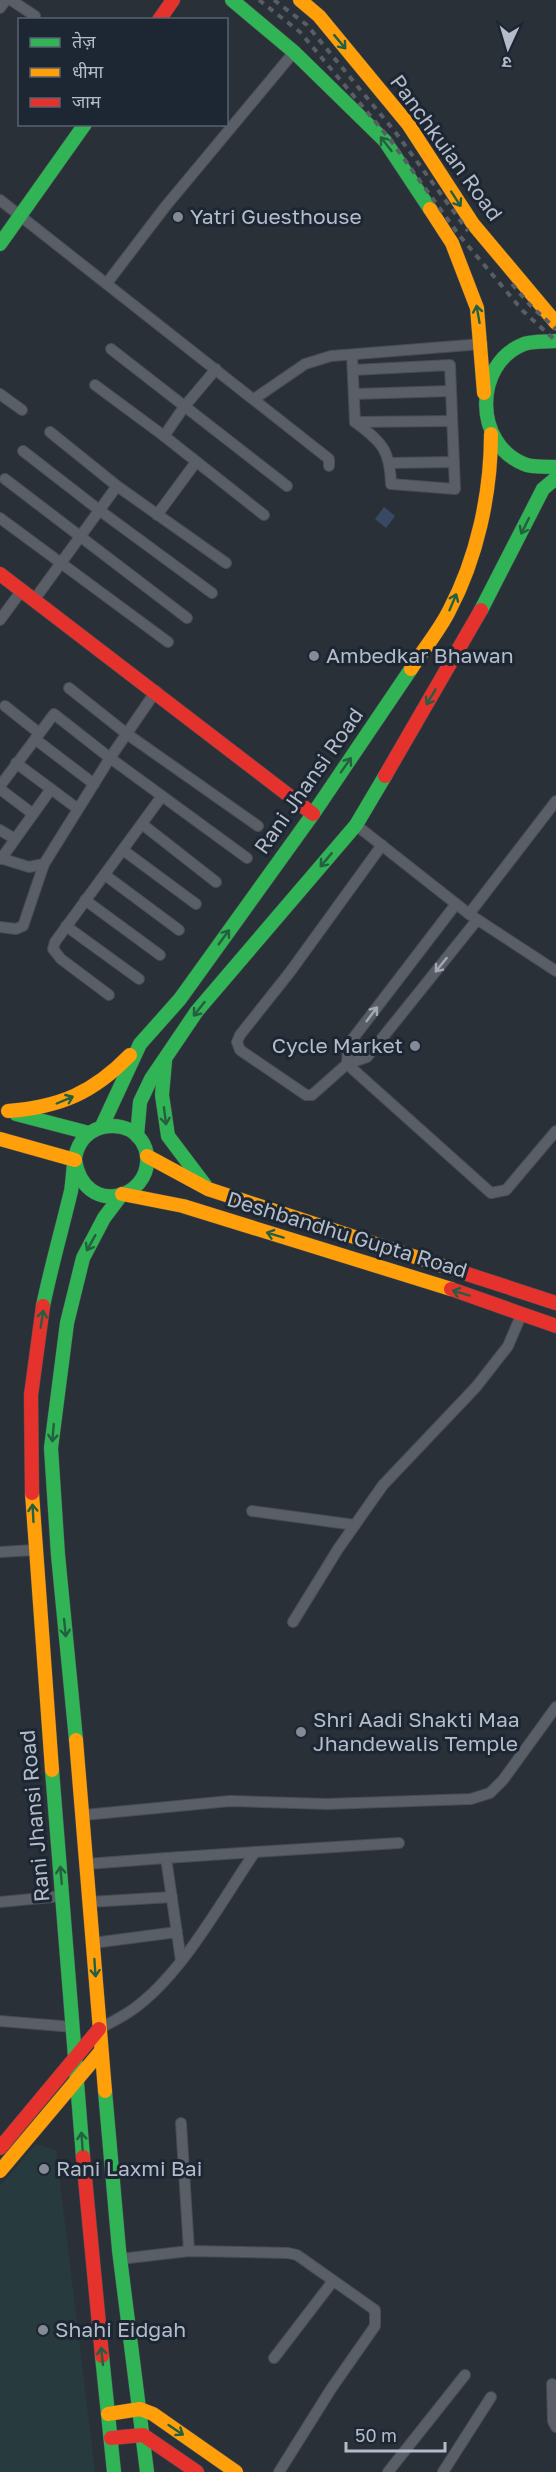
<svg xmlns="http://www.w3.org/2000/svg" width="556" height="2472" viewBox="0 0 556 2472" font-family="'Golos Text','Noto Sans Devanagari',sans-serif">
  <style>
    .green { fill: #273a3e }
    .water { fill: #384963 }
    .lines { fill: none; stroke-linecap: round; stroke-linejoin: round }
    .street-casing { stroke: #484c53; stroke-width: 12 }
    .fast-casing { stroke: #484c53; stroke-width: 15 }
    .slow-casing { stroke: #484c53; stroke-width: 15 }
    .jam-casing { stroke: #484c53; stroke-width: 15 }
    .street { stroke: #5a5e66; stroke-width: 10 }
    .fast { stroke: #30b455; stroke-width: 14 }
    .slow { stroke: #ff9f0a; stroke-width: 14 }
    .jam { stroke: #e5322d; stroke-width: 14 }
    .rail { stroke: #595d64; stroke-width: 4; stroke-dasharray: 6 6; stroke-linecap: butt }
    .oneway { stroke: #255f41 }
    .oneway2 { stroke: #a2a9b5 }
    .poi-dot { fill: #848b96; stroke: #1d2633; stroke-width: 2 }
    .labels { text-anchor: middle; stroke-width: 6; stroke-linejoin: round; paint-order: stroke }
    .street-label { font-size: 21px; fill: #b4bcc9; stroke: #1d2633 }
    .poi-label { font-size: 21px; fill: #b4bcc9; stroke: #1d2633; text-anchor: start }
  </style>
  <rect width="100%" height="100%" fill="#2a3038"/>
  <!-- green -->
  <polygon class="green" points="36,2144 56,2150 95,2472 0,2472 0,2186"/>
  <!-- water -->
  <polygon class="water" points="384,507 395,516 386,528 375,519"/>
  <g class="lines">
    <defs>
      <g id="street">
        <polyline points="11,0 35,16"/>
        <polyline points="0,8 6,0"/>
        <polyline points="0,200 329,459 329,466"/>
        <polyline points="107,283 165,207 294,52"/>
        <polyline points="111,349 287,486"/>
        <polyline points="352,355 355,422"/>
        <polyline points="216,369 184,407 164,436 264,515"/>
        <path d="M353 370 450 365 455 489 391 484C390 450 382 442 355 422"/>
        <polyline points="95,385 164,436"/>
        <polyline points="0,394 22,410"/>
        <polyline points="354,394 451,391"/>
        <polyline points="254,399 305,364 331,356 482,344"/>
        <polyline points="355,422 452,421"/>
        <polyline points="50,432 117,486"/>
        <polyline points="23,451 99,510 212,593"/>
        <polyline points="390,463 454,462"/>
        <polyline points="5,479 187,618"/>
        <polyline points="157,515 196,462"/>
        <polyline points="0,518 168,642"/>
        <polyline points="34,600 117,486 226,563"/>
        <polyline points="0,620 22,590"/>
        <polyline points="69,688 127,734 258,826"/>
        <polyline points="5,706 39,733"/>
        <polyline points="35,739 94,784"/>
        <polyline points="16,763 78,809"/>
        <polyline points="0,786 54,714 110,758 247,858"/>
        <polyline points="0,789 33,814"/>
        <polyline points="142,824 216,882"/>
        <polyline points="356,825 469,914 556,971"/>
        <polyline points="0,830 15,839"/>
        <polyline points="382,845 290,972 240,1035 237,1042 240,1050 306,1095 312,1095 347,1064 367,1057 477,920"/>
        <polyline points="123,850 196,904"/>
        <polyline points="0,858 29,867 44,864 110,758 156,691"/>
        <polyline points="1,859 51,789"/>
        <polyline points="105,875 179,930"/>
        <polyline points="85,900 160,955"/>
        <polyline points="469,914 556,801"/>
        <polyline points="66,926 139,979"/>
        <polyline points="0,927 16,929 23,926 44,864"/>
        <polyline points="109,995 61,959 53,949 55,942 162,796"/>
        <polyline points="347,1064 491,1193 506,1190 556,1131"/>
        <polyline points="347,1064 348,1045 456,904"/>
        <polyline points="252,1511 355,1525"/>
        <polyline points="0,1552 35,1550"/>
        <polyline points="293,1622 338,1549 383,1485 476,1387 508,1346 522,1313"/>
        <polyline points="84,1815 230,1801 327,1804 471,1799 490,1793 503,1780 556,1707"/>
        <polyline points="166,1858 255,1852"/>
        <polyline points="86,1864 166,1858 181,1961"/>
        <polyline points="0,1902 63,1896"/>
        <polyline points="89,1902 172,1897"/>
        <polyline points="93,1943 177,1932"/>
        <polyline points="0,2021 73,2027"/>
        <path d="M99 2029C110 2023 122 2017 132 2010 182 1975 220 1903 255 1852L399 1843"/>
        <polyline points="181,2123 189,2251"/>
        <polyline points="120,2259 189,2251 288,2253 297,2255 375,2310 375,2326 331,2389 279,2472"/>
        <polyline points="274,2358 333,2281"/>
        <polyline points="552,2384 553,2421 556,2427"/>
        <polyline points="388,2472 465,2375"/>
        <polyline points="443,2472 491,2397"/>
      </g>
      <g id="fast">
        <polyline points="232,0 294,52 385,141 430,209"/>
        <polyline points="0,244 85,124"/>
        <path d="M556 341C546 342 533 341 524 344 473 364 474 444 524 464 533 468 546 466 556 467"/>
        <polyline points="481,610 543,489 556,478"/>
        <polyline points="165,1061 162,1095 168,1136 205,1185"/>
        <polyline points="16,1114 89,1133"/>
        <polyline points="102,1126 140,1044 180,999 313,814 411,669"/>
        <polyline points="137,1136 140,1102 151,1079 197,1011 356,825 385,776"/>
        <path d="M43 1306C51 1267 62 1229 71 1191 74 1175 72 1156 81 1142 92 1126 113 1122 130 1130 139 1135 146 1145 147 1156 151 1200 84 1217 75 1160"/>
        <polyline points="76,1740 58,1555 51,1448 67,1323 83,1258 104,1218 122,1194"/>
        <polyline points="52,1770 83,2157"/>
        <polyline points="105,2091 119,2250 147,2472"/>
        <polyline points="102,2356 114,2472"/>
      </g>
      <g id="slow">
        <polyline points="300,0 319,16 408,124 473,224 556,323"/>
        <polyline points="430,209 452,243 477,308 484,393"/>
        <path d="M411 669C423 650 439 631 449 611 477 558 491 494 491 434"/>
        <path d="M8 1111C60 1107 93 1093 130 1055"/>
        <polyline points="0,1139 75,1160"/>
        <polyline points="147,1156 208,1189 458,1271"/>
        <polyline points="122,1194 183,1206 451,1289"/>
        <polyline points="32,1493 52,1770"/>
        <polyline points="76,1740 105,2091"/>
        <polyline points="0,2171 101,2051"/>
        <polyline points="108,2414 140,2409 153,2414 236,2472"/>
      </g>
      <g id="jam">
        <polyline points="159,20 173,0"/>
        <polyline points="0,574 313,814"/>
        <polyline points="385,776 481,610"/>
        <polyline points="458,1271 556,1303"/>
        <polyline points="451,1289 556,1326"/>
        <polyline points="32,1493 31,1395 43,1306"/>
        <polyline points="0,2148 99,2029"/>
        <polyline points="83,2157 102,2356"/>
        <polyline points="111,2438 143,2435 197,2472"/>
      </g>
    </defs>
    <!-- street casing -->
    <use href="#street" class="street-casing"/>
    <!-- fast casing -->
    <use href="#fast" class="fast-casing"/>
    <!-- slow casing -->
    <use href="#slow" class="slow-casing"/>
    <!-- jam casing -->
    <use href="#jam" class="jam-casing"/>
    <!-- street -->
    <use href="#street" class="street"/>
    <!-- fast -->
    <use href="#fast" class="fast"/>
    <!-- slow -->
    <use href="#slow" class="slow"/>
    <!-- jam -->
    <use href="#jam" class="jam"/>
    <!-- rail -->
    <g class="rail">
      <polyline points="259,0 300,32 389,138 459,235 523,311 556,341"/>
      <polyline points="274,0 307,25 396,133 468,231"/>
      <polyline points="512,284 530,305 556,329"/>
    </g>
  </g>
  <!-- one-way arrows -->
  <defs><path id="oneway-shaft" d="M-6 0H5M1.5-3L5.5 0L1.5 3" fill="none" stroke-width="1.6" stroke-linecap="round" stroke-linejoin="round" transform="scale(1.5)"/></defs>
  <g class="oneway">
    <use href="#oneway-shaft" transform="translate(340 42) rotate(50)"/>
    <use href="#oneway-shaft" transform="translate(386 144) rotate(-128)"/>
    <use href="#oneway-shaft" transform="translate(456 199) rotate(57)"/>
    <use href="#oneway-shaft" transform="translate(478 314) rotate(-100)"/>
    <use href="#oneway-shaft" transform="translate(525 526) rotate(116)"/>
    <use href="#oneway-shaft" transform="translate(453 602) rotate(-67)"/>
    <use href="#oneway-shaft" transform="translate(431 697) rotate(121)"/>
    <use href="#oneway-shaft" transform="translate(346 765) rotate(-55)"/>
    <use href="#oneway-shaft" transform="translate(326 860) rotate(130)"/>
    <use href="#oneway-shaft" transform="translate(224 937) rotate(-54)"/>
    <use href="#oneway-shaft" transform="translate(199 1009) rotate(128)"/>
    <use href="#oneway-shaft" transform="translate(65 1100) rotate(-23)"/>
    <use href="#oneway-shaft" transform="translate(165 1116) rotate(83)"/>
    <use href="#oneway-shaft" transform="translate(275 1235) rotate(-163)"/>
    <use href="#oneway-shaft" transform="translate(91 1243) rotate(119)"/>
    <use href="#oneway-shaft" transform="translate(461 1293) rotate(-163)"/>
    <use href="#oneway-shaft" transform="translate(42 1319) rotate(-81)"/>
    <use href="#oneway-shaft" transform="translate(53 1433) rotate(95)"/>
    <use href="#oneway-shaft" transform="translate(33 1513) rotate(-93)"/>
    <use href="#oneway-shaft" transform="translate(65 1628) rotate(84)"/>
    <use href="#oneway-shaft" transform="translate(61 1875) rotate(-95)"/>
    <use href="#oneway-shaft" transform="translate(95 1968) rotate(86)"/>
    <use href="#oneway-shaft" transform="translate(82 2141) rotate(-94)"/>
    <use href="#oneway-shaft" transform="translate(102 2356) rotate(-96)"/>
    <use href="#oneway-shaft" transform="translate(176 2430) rotate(34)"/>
  </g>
  <g class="oneway2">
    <use href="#oneway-shaft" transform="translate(441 965) rotate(129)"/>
    <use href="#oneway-shaft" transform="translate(372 1014) rotate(-53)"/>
  </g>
  <!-- markers -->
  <g class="poi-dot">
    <circle cx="178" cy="217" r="6"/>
    <circle cx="314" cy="656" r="6"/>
    <circle cx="415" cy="1046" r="6"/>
    <circle cx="301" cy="1732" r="6"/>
    <circle cx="44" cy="2169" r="6"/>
    <circle cx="43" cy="2330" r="6"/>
  </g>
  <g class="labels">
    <!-- street labels -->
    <g class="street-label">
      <text transform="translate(446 148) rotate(54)" y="7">Panchkuian Road</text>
      <text transform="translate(309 781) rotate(-55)" y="7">Rani Jhansi Road</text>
      <text transform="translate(347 1235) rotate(17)" y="7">Deshbandhu Gupta Road</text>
      <text transform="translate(35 1816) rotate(-95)" y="7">Rani Jhansi Road</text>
    </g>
    <!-- poi labels -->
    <g class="poi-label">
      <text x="190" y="224">Yatri Guesthouse</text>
      <text x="326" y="663">Ambedkar Bhawan</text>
      <text x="403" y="1053" text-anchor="end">Cycle Market</text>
      <text x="313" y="1727">Shri Aadi Shakti Maa<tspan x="313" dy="24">Jhandewalis Temple</tspan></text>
      <text x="56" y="2176">Rani Laxmi Bai</text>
      <text x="55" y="2337">Shahi Eidgah</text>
    </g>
  </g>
  <!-- legend -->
  <rect x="18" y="18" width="210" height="108" fill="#1d2633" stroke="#59626f" stroke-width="1.5"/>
  <rect x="30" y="38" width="30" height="9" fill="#30b455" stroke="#59626f" stroke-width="1.5"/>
  <text x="72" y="48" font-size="18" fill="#b4bcc9">तेज़</text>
  <rect x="30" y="68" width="30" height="9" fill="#ff9f0a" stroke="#59626f" stroke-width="1.5"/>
  <text x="72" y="78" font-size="18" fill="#b4bcc9">धीमा</text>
  <rect x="30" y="98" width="30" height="9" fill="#e5322d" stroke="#59626f" stroke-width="1.5"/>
  <text x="72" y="108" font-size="18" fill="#b4bcc9">जाम</text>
  <!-- north arrow -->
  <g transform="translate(508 48) rotate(184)" stroke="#1d2633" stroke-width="4.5" paint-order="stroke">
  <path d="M0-4.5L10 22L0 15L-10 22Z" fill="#b4bcc9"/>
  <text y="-9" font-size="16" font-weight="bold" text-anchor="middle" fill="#b4bcc9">उ</text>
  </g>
  <!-- scale -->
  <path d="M346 2442v9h99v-9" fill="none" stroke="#b4bcc9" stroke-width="3"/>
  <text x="355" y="2442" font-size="18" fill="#b4bcc9" stroke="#1d2633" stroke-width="4.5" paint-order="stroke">50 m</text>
</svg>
